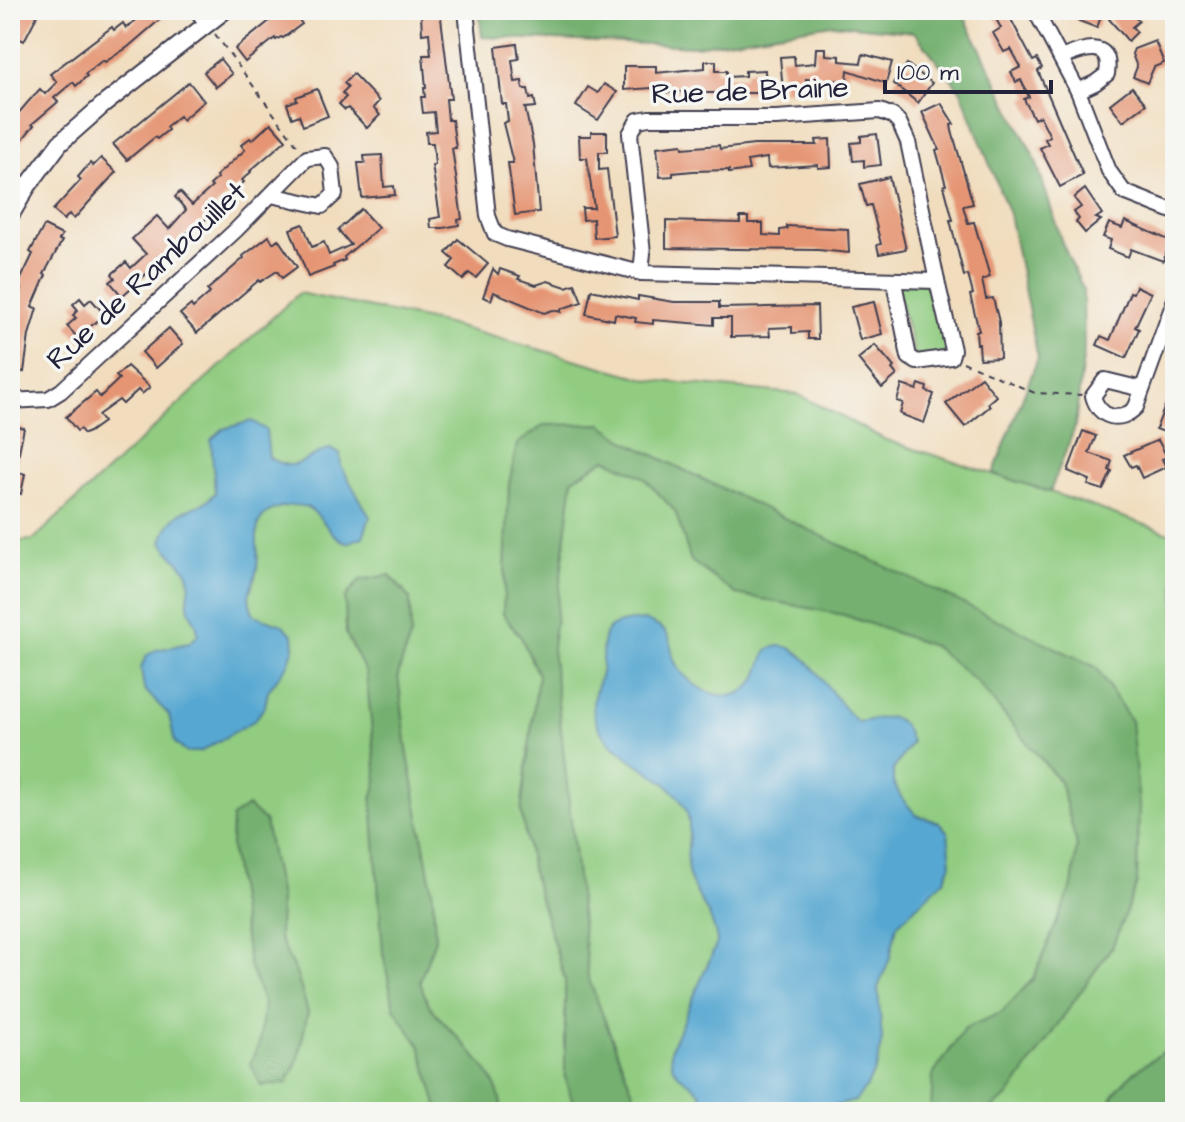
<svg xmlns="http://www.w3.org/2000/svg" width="1185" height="1122" viewBox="0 0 1185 1122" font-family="'Architects Daughter',sans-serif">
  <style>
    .green { fill: #91cc81; stroke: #5a775e; stroke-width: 2 }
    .forest { fill: #74b06f; stroke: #4b6955; stroke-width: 2 }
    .water { fill: #57a7d1; stroke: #3c6486; stroke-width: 2 }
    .building { fill: #e59573 }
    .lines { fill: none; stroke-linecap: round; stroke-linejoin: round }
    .minor-casing { stroke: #413e4f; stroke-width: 18 }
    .tertiary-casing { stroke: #413e4f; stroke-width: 20 }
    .path { stroke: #413e4f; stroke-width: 2; stroke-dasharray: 6 6; stroke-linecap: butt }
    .minor { stroke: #fff; stroke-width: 14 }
    .tertiary { stroke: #fff; stroke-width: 16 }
    .labels { text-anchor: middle; stroke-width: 7; stroke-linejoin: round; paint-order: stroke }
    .street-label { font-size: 30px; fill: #22223b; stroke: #f6f6f2 }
  </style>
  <rect width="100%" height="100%" fill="#f6f6f2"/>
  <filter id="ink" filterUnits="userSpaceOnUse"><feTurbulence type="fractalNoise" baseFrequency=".0125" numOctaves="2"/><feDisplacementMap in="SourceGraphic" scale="16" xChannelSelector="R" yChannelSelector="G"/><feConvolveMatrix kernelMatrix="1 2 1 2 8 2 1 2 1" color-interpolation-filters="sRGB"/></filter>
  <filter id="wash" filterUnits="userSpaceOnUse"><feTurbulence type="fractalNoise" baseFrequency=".006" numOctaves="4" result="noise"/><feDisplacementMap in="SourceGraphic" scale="32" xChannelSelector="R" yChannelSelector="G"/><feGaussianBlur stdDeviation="1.8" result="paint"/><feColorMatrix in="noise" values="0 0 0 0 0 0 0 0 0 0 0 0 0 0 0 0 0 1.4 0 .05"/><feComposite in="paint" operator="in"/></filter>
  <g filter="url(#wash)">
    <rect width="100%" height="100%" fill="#f1ddbe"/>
    <!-- green -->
    <g class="green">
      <polygon points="937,281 953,350 917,362 894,282"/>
      <polygon points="299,293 443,323 650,380 797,394 886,440 1050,492 1175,535 1175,1112 10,1112 10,876 22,783 10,782 10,542 33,540"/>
    </g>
    <!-- forest -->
    <g class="forest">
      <polygon points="479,10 961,10 1036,161 1062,243 1083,289 1084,350 1075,427 1050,492 993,474 1038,358 1009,214 961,91 914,32 832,24 696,46 482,37"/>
      <polygon points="602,424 627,442 690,473 1096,667 1131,721 1139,806 1137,883 1113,945 1009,1095 987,1112 935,1112 931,1109 933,1075 965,1028 1001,1013 1033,979 1072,886 1077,845 1060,782 977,682 933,646 844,615 736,594 691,561 675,511 643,477 606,459 573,479 552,648 588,977 635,1097 635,1112 576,1112 565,1077 565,980 532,872 521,811 538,675 522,639 503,614 509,484 517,444 544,425"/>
      <path d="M390 575 410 599 411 634 398 675 407 749 433 896 435 939 420 981C423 991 426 1002 433 1010 455 1037 504 1076 501 1112H439L420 1046 394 1008 383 953 372 800 377 780 366 673 346 634 345 597 360 580Z"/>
      <polygon points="248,806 265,822 280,897 279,938 297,975 308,1012 298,1060 287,1083 261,1086 250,1062 259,1045 264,1004 249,965 231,847 232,817"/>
      <path d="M1175 1044V1112H1107C1113 1080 1150 1062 1175 1044Z"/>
    </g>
    <!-- water -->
    <g class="water">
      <path d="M252 421 266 430 269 458C300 475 301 457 330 449L340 454 341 466 370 517 363 537 347 543C326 534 323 514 306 507 298 504 289 505 281 507 245 516 261 543 257 568 254 590 243 589 254 615L283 625 293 635 294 648 288 664 268 691 265 706 255 720 200 752H186L175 743 169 715 144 689 141 668 146 656 156 650 189 643 198 635C198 620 190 618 188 605 187 594 193 583 187 572 182 563 169 554 162 542 175 499 195 517 215 493L211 440 223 429Z"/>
      <path d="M644 620C654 624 665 628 669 638 672 646 671 654 675 662 688 688 730 711 753 683 761 673 761 660 768 649 772 648 776 646 781 646 809 646 835 706 858 722 886 718 902 708 911 743L893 770V782L901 797 916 815 938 822 948 832 951 864 944 880 897 925 890 958 878 988 882 1039 877 1065 867 1086 855 1101 812 1112H706C706 1075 663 1086 672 1046L717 943C715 917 697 900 689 876 683 856 694 830 686 810 667 765 592 757 593 703 594 688 603 677 602 662 602 625 608 623 644 620Z"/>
    </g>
    <g id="blocks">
      <!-- building -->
      <g class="building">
        <polygon points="15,10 40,10 24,41 10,34 10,20"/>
        <polygon points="141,10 171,10 128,47 105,62 103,60 85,74 87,76 76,86 73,82 54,98 58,102 32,124 34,125 18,145 10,139 10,123 28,102 40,89 45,94 57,82 50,74 112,27 114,30 123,23 126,28 144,14"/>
        <polygon points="283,10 315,10 299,20 302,24 283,38 281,37 276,40 275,38 245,62 235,49"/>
        <polygon points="425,10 440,10 451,99 446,99 448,120 452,120 456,148 452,148 462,219 458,220 459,225 443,228 431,228 430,219 440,217 432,165 435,165 433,143 427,143 426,132 436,131 434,112 423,113 421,97 425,97 424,88 426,88 423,55 431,55 429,33 422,34 421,13 425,13"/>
        <polygon points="991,10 1006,10 1033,61 1037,59 1042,68 1038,71 1083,175 1060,187 1040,148 1048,144 1045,139 1050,136 1040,116 1034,119 1024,99 1029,97 1021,80 1016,82 1011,72 1021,67 1011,49 1004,52 993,33 1001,28"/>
        <polygon points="1051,10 1103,10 1097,28"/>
        <polygon points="1119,10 1128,10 1139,21 1132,27 1137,32 1128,41 1109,19"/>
        <polygon points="1155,41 1164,63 1154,67 1147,83 1133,77 1137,67 1132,54 1134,49"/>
        <polygon points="517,44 519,59 512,60 515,82 522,81 523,89 528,89 530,99 534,98 536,107 525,108 533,144 539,212 515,215 508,163 513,163 503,123 508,121 506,104 502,104 496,47"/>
        <polygon points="816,48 826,48 826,55 840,56 840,61 861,63 863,54 892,62 886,83 848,70 847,81 806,79 807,88 783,91 780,57 794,56 795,65 815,63"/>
        <polygon points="220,59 232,74 216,87 204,72"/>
        <polygon points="705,61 716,61 716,71 727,71 727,77 745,76 745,71 765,70 766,93 703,93 703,90 667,93 667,87 624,90 624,66 656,66 656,73 705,68"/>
        <polygon points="907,64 932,83 918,103 893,83"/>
        <polygon points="353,74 379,101 373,108 380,115 367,128 348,108 345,110 339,104 346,97 342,93 348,87 344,83"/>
        <polygon points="189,82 204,101 182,120 179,116 166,127 168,130 157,139 155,137 127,160 113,144"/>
        <polygon points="604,84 617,92 598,120 576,106 588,87 598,93"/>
        <polygon points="1132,87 1146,104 1123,121 1110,104"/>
        <polygon points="317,89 328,116 303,126 299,115 292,118 287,104 297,100 296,97"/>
        <polygon points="941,103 954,124 951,125 952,131 973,204 963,206 968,223 974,222 990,277 982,280 986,299 993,298 999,322 1000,358 980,359 979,344 977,344 976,331 979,331 970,295 973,294 968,275 964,276 950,220 953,220 944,186 946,185 936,150 939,149 922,112"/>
        <polygon points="271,123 286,140 250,171 251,172 242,180 244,182 214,208 217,211 183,236 185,239 122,296 110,282 115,278 112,274 126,262 131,268 146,254 132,239 157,216 169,229 186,210 175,197 180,192 192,205 212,187 210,185 218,178 216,176 245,150 241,145 250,138 252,140"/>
        <polygon points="591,132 607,132 607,152 599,152 599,170 607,169 615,236 594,238 593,219 583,220 582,208 594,208 587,158 580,158 579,136 591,136"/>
        <polygon points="877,134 881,165 864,167 864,160 853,161 851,143 861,142 861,136"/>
        <polygon points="830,139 831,167 818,168 818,165 768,168 767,158 747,161 749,170 729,173 729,170 693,171 673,173 673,176 660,177 657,147 682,144 683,148 719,145 720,149 754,145 817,145 816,140"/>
        <polygon points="382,155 384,187 394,186 395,195 362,198 358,163 365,163 364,156"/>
        <polygon points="101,158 116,172 74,219 69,214 64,220 53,210 81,180 78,177 90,163 93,166"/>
        <polygon points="889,177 906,249 879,254 877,245 881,244 871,205 866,206 860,184"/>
        <polygon points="1085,189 1102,214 1096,218 1101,220 1085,233 1076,222 1079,219 1074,212 1081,207 1074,198"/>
        <polygon points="361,209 378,228 344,257 345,260 333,265 334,267 308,277 290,229 303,224 312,247 324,242 329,255 351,245 338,230"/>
        <polygon points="740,217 748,217 748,223 763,223 763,235 780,236 780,230 787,229 787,226 848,229 849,253 818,250 666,248 666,221 740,223"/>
        <polygon points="1125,221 1171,241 1163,261 1131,249 1128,257 1108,249 1111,240 1103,237 1109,223 1122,228"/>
        <polygon points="44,226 62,235 59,240 62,241 44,274 46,275 32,307 37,308 29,335 24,372 10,370 10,316 13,317 21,289 17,287 33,254 30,252"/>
        <polygon points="269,236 273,243 278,239 297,267 282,278 277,271 260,282 259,280 197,333 180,314 191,305 193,308 210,293 207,290 244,258 243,256"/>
        <polygon points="458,239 488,264 476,278 469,273 463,280 448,267 454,260 446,253"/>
        <polygon points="493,269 498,274 500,269 520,276 518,279 536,285 548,281 566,287 575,284 582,302 561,309 561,312 553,310 544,313 494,292 491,300 483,297"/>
        <polygon points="1136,286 1151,293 1135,327 1139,329 1126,358 1097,345 1101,336 1110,340 1130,292 1133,293"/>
        <polygon points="591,290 638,300 638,296 674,302 719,302 719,308 817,306 818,339 808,339 808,332 792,333 792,327 769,328 770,336 731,337 731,318 714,318 714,325 653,320 653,324 635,322 636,318 615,314 614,320 586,314"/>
        <polygon points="80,298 85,304 91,299 105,315 77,337 67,326 76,318 73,315 78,310 73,304"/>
        <polygon points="874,302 882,334 860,340 851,307"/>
        <polygon points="169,328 183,344 156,368 142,352"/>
        <polygon points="875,345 894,367 892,369 897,375 882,388 858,359"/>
        <polygon points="127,366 150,387 142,394 138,390 123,404 119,400 98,415 103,422 89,432 84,434 80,429 77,431 66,417 96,392 100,397 119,379 116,376"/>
        <polygon points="981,377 996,396 988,403 990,406 965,427 946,404"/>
        <polygon points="1174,383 1175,383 1175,436 1156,429"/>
        <polygon points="919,384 927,387 926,391 934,394 924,423 900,414 903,403 897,401 902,385 917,390"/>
        <polygon points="10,425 24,428 15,471 25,474 21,494 10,491"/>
        <polygon points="1083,431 1096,436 1089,453 1112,461 1109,470 1112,471 1103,490 1088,485 1090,480 1068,471"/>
        <polygon points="1158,440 1167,457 1162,459 1166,467 1142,478 1136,465 1131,467 1124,455"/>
      </g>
    </g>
  </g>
  <g filter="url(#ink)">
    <use href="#blocks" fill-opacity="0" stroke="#413e4f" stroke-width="2"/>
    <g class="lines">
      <defs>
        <g id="minor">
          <polyline points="197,10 207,24"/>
          <polyline points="466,10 488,216 495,234 507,239 641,273 937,281 908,142 899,122 893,116 880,111 776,118 649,118 638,120 630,134 643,253 641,273"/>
          <polyline points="1035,10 1078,91 1109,171 1124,192 1175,212"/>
          <path d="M1061 58C1080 50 1113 37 1107 74L1095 83 1078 91"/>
          <polyline points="894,282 909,357 917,362 951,357 953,350 937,281"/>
          <path d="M1142 389 1105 380 1093 396C1099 418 1120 424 1136 407L1175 299"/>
          <polyline points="10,401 48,399 61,391 236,230 307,158 325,156 332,167 335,194 322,206 271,195"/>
        </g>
        <polyline id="tertiary" points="10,216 27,187 60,143 103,105 225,10"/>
      </defs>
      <!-- minor casing -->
      <use href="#minor" class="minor-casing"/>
      <!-- tertiary casing -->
      <use href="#tertiary" class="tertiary-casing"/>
      <!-- path -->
      <g class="path">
        <polyline points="215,34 299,148"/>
        <polyline points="963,362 1035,393 1082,395"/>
      </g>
      <!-- minor -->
      <use href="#minor" class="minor"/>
      <!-- tertiary -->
      <use href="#tertiary" class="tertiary"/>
    </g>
  </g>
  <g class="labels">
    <!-- street labels -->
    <g class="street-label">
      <text transform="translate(750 90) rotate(-2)" y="10">Rue de Braine</text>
      <text transform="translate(146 275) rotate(-43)" y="10">Rue de Rambouillet</text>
    </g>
  </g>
  <!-- margin -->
  <rect width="1185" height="1122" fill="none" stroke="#f6f6f2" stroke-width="40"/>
  <!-- scale -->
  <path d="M885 80v12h166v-12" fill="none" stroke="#22223b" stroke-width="4"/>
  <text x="897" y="80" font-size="24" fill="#22223b" stroke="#f6f6f2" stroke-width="6" paint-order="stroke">100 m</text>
</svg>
